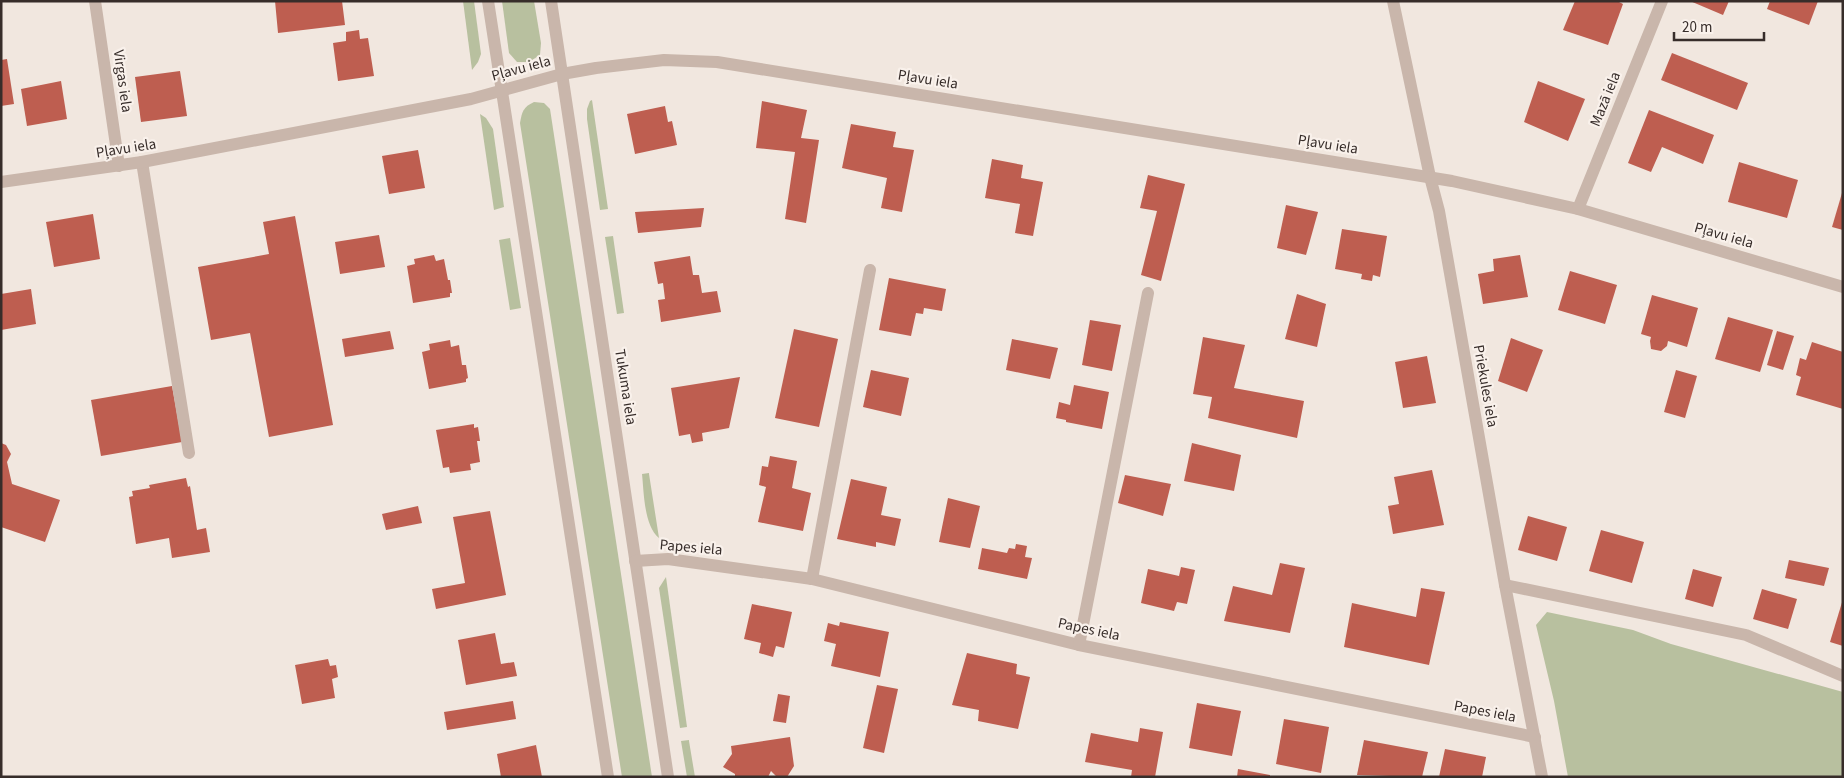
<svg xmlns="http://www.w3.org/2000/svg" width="1844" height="778" viewBox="0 0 1844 778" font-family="'Source Sans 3',sans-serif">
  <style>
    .green { fill: #b8c09f }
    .building { fill: #be5e50 }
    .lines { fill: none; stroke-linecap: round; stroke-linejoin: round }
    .minor { stroke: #c9b6ab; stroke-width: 12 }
    .labels { text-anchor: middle; stroke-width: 4.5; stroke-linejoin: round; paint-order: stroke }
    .street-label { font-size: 15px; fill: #372d2a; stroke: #f9f1eb }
  </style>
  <rect width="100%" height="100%" fill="#f1e7df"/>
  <!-- green -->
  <g class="green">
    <polygon points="463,1 474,1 481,54 478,62 472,70"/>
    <polygon points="502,1 534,1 541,43 540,55 529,62 517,62 509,53"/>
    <polygon points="592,100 608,209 600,210 587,119 587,109 590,101"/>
    <path d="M534 102 544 103 550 109 652 777H622L520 123C522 112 523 107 534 102Z"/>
    <polygon points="480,114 486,118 493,129 504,207 494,210"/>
    <polygon points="613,236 624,313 617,314 605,237"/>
    <polygon points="510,238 521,308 510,310 499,240"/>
    <path d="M649 473V474L659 538C644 526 644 493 642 474Z"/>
    <polygon points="666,577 687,727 680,728 659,588"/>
    <polygon points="1547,612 1633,630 1671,644 1843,692 1843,777 1568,777 1554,701 1536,625"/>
    <polygon points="689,740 689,741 695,777 687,777 681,741"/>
  </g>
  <!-- building -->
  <g class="building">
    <polygon points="275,1 342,1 345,25 278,33"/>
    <polygon points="1575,1 1617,1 1623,4 1608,45 1563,30"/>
    <polygon points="1690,1 1729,1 1723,15"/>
    <polygon points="1770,1 1818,1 1809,25 1767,9"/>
    <polygon points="359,30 360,39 368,38 374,76 338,81 333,43 346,41 346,32"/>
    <polygon points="1672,53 1748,83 1737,110 1661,80"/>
    <polygon points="7,59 14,104 1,106 1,60"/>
    <polygon points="180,71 187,116 141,122 135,77"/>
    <polygon points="61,81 67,119 27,126 21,89"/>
    <polygon points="1538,81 1585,99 1568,141 1524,122"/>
    <polygon points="762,101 807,110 801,138 819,140 806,223 785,219 795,152 756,148"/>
    <polygon points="665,106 668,122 672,121 677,145 635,154 627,114"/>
    <polygon points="1649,110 1714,135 1703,164 1662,147 1651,172 1628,163"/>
    <polygon points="851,124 896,132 893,147 914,150 902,212 881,208 887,178 842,168"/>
    <polygon points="418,150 425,188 389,194 382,156"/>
    <polygon points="992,159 1023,165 1021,178 1043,182 1033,236 1015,233 1020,204 985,198"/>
    <polygon points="1739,162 1798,180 1787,218 1728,202"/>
    <polygon points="1148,175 1185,184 1161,281 1141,275 1157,211 1140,208"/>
    <polygon points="1842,193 1843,193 1843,230 1832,227"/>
    <polygon points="1286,205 1318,212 1306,255 1277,248"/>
    <polygon points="704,208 701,227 638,233 635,212"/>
    <polygon points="93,214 100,259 54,267 46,222"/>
    <polygon points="295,216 333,425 269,437 250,333 211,340 198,267 269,254 263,222"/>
    <polygon points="1342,229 1387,236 1380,277 1373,275 1372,281 1361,279 1362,274 1335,269"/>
    <polygon points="379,235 385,267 340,274 335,242"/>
    <polygon points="434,255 436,261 444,259 448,280 450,280 452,293 450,293 450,297 413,303 407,266 415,264 414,259"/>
    <polygon points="1520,255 1528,297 1483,304 1478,274 1494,271 1493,259"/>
    <polygon points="690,256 693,275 699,275 702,293 717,291 721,312 661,322 658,300 665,299 663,283 658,284 654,262"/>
    <polygon points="1570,271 1617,285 1605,324 1558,310"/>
    <polygon points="889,278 946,289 942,311 924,308 923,314 916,313 911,336 879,330"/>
    <polygon points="31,289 36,324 1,330 1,294"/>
    <polygon points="1297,294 1326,304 1317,347 1285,339"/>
    <polygon points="1652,295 1698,308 1687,347 1668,341 1667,346 1661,351 1651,349 1650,341 1651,337 1641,334"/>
    <polygon points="1728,317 1773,330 1760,372 1715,359"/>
    <polygon points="1090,320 1121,325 1112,371 1082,365"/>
    <polygon points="794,329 838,339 819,427 775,418"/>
    <polygon points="390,331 394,349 345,357 342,339"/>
    <polygon points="1777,331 1794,336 1783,370 1767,365"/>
    <polygon points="1203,337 1245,345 1234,388 1304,401 1297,438 1208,418 1212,397 1193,394"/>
    <polygon points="1511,338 1543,350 1527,392 1498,381"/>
    <polygon points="1012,339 1058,348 1050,379 1006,370"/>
    <polygon points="450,340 451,347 459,345 462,365 466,365 468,378 466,379 466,382 429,389 422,352 430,350 429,344"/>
    <polygon points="1812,342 1843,352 1843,409 1796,395 1801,377 1796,375 1800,358 1806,360"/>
    <polygon points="1427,356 1436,403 1403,408 1395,362"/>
    <polygon points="871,370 909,378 901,416 863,407"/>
    <polygon points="1676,370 1697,376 1685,418 1664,412"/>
    <polygon points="740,377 729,428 702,433 703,441 692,443 690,434 679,436 671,388"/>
    <polygon points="1074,385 1109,392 1102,429 1066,422 1066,420 1056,418 1059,402 1070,405"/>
    <polygon points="172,386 182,442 101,456 91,400"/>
    <polygon points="474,424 474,428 478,427 480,441 477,441 480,462 470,464 471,470 450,473 449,467 443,468 436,430"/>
    <polygon points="1,443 6,445 11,454 7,462 12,484 60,500 45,542 1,527"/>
    <polygon points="1192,443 1241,455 1234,491 1184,481"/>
    <polygon points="770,456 797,461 792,488 811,493 803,531 758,522 766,487 759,485 762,466 768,467"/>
    <polygon points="1432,470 1444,525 1393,534 1388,506 1399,504 1394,477"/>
    <polygon points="1125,475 1171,484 1163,516 1118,503"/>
    <polygon points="186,478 188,487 190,486 197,530 206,528 210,552 172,558 169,538 136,544 129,497 133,496 132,491 150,488 149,485"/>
    <polygon points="851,479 887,487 881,515 901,519 895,546 876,542 876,547 837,539"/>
    <polygon points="948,498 980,506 970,548 939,542"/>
    <polygon points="418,506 422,523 386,530 382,514"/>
    <polygon points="490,511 506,595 436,609 432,589 465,583 453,517"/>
    <polygon points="1528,516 1567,527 1557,561 1518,550"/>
    <polygon points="1601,530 1644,542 1632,583 1589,571"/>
    <polygon points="1016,544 1027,546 1025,557 1032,558 1027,579 978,569 982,548 1007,553 1009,548 1015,549"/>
    <polygon points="1789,560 1829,568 1824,586 1785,578"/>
    <polygon points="1280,563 1305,568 1290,633 1224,621 1233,586 1272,595"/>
    <polygon points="1181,567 1195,570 1187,604 1177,602 1174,611 1141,603 1148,569 1179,576"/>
    <polygon points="1693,569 1722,577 1713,607 1685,599"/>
    <polygon points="1421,588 1445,592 1429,665 1344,647 1352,603 1416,617"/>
    <polygon points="1762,589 1797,599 1788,629 1753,619"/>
    <polygon points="1843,599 1843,646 1830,642"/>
    <polygon points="752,604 792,612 784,648 776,646 773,657 759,653 761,643 744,639"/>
    <polygon points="840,622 889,632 880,677 831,666 836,644 824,641 828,623 839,626"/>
    <polygon points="495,633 501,664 514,662 517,676 466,685 458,640"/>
    <polygon points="967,653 1017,664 1016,674 1030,677 1018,729 978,721 979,710 952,705"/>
    <polygon points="328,659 330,666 336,665 338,677 332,679 335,698 302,704 295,665"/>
    <polygon points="877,685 898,689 884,753 863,748"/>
    <polygon points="778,694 790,696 786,723 773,721"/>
    <polygon points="513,701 516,719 447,730 444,712"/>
    <polygon points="1197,703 1241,711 1232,756 1189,748"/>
    <polygon points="1284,719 1329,727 1321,773 1276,764"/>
    <polygon points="1140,728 1163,732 1155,777 1131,777 1132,770 1085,762 1091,733 1138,742"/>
    <polygon points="790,737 794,766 787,777 777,777 771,771 768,777 735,777 735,774 723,767 732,754 731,746"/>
    <polygon points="1364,740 1428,752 1422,777 1357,775"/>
    <polygon points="536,745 542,777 501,777 497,754"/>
    <polygon points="1445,749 1486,757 1482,777 1439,777"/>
    <polygon points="1238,769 1270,775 1270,777 1237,777"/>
  </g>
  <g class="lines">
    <!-- minor -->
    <g class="minor">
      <polyline points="95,1 119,166"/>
      <polyline points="488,1 608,777"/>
      <polyline points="551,1 668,777"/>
      <polyline points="1393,1 1430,177 1439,211 1505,585 1542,777"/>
      <polyline points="142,162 189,453"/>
      <polyline points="1,182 142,162 471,99 562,74 596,68 664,60 717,62 1452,181 1578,209 1843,287"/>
      <polyline points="1578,209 1662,1"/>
      <polyline points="635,561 668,559 812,579 1079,645 1535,737"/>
      <polyline points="812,579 870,270"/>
      <polyline points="1505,585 1746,635 1843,676"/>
      <polyline points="1079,645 1148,293"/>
    </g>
  </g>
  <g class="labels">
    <!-- street labels -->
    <g class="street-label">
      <text transform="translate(521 68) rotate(-15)" y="5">Pļavu iela</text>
      <text transform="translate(928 79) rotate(9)" y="5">Pļavu iela</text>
      <text transform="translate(123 81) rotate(82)" y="5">Virgas iela</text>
      <text transform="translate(1605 99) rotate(-68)" y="5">Mazā iela</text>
      <text transform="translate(1328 144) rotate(9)" y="5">Pļavu iela</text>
      <text transform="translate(126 148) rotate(-9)" y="5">Pļavu iela</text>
      <text transform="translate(1724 235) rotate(16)" y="5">Pļavu iela</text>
      <text transform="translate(1486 386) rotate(80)" y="5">Priekules iela</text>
      <text transform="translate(626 387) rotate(81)" y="5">Tukuma iela</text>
      <text transform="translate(691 547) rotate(5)" y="5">Papes iela</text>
      <text transform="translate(1089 629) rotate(12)" y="5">Papes iela</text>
      <text transform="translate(1485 711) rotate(11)" y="5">Papes iela</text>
    </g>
  </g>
  <!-- border -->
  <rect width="1844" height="778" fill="none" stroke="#372d2a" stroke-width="5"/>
  <!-- scale -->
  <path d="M1674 32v8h90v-8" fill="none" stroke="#372d2a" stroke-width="2.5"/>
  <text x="1682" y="32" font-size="15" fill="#372d2a" stroke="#f9f1eb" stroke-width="4" paint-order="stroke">20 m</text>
</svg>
